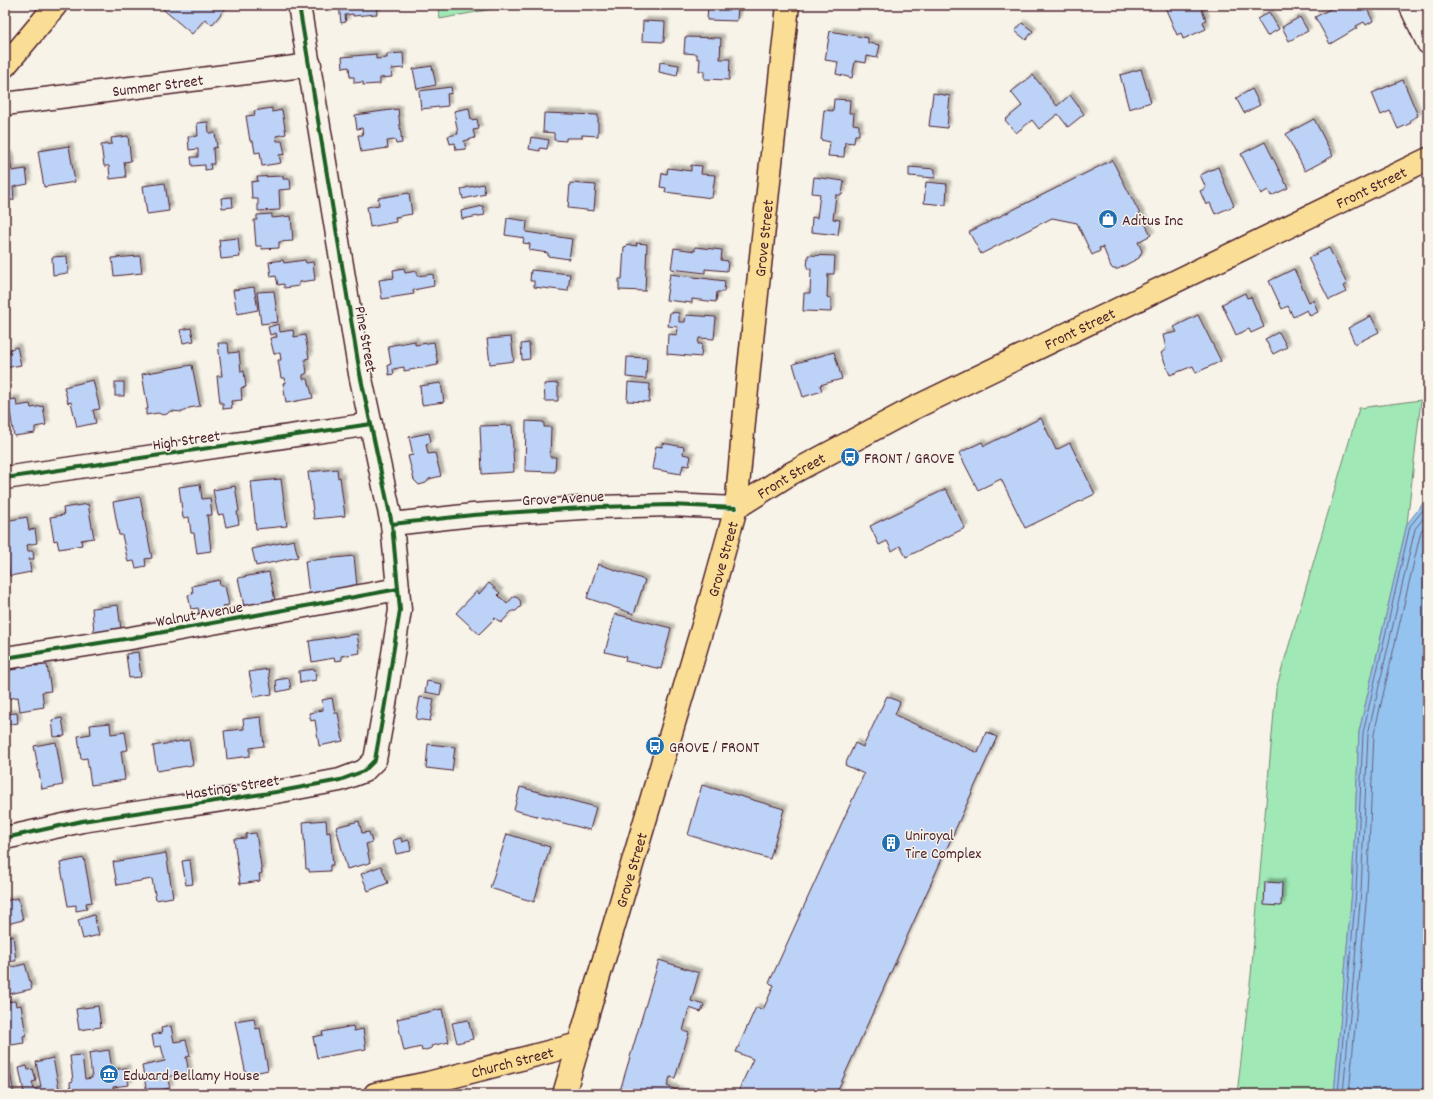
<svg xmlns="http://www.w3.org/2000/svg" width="1433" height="1099" viewBox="0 0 1433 1099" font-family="Dekko,sans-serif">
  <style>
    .green { fill: #a0e8b5; stroke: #758470 }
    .water { fill: #94c3ef; stroke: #7681a1 }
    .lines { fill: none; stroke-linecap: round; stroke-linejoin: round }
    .shore { stroke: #686179; stroke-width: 1 }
    .building { fill: #bdd2f7; stroke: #4a1f2b; filter: url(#shadow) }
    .minor-casing { stroke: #4a1f2b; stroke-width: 25 }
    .major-casing { stroke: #4a1f2b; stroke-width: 25 }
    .minor { stroke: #f7f3e8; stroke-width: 22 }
    .major { stroke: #fbde96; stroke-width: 22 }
    .cycleway-casing { stroke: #f7f3e8; stroke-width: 6 }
    .cycleway { stroke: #1b5e20; stroke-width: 4 }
    .labels { text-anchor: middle; stroke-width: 3; stroke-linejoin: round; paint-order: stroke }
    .street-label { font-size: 16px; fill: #4a1f2b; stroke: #f7f3e8 }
    .poi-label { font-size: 16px; fill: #4a1f2b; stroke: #f7f3e8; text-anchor: start }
  </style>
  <defs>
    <filter id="shadow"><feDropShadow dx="3.5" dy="-3.5" stdDeviation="1" flood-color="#0004"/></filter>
  </defs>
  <rect width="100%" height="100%" fill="#f7f3e8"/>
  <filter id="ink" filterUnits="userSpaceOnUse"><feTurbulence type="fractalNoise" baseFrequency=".025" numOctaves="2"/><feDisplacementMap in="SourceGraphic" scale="8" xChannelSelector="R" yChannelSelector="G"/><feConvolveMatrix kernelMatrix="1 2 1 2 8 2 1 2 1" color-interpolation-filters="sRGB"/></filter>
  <g filter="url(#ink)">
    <!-- green -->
    <g class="green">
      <polygon points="437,5 512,5 440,19"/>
      <polygon points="1421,400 1407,524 1359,732 1352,891 1334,1094 1237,1094 1251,975 1276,689 1359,408"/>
    </g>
    <!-- water -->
    <polygon class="water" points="1428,497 1428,1094 1334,1094 1352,891 1359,732 1407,524"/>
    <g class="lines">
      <!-- shore -->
      <g class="shore">
        <polyline points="1338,1094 1356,891 1363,733 1410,526 1428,504"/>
        <polyline points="1343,1094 1361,892 1368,734 1415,529 1428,512"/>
        <polyline points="1349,1094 1367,892 1374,734 1421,531 1428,521"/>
      </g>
    </g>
    <!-- building -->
    <g class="building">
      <polygon points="158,5 228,5 212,25 205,19 192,34"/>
      <polygon points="339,5 394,5 394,6 376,8 377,14 353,16 353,14 345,15 346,22 341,23"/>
      <polygon points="708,5 738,5 737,21 707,20"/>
      <polygon points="1164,5 1200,5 1206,20 1203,22 1206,29 1183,39 1181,33 1177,35"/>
      <polygon points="1338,5 1342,5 1343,7 1346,5 1365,5 1373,21 1366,25 1364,22 1356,26 1357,28 1330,44 1315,17"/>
      <polygon points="1269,12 1279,29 1267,36 1257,19"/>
      <polygon points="1300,17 1308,31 1289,41 1282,27"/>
      <polygon points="643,21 665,22 664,42 642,41"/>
      <polygon points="1022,23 1033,31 1026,40 1015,31"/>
      <polygon points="830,31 868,38 868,43 880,45 877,58 867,56 866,63 855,61 852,78 836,74 838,62 825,60"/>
      <polygon points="685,37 721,38 720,59 730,59 729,80 704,79 704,71 699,71 700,59 697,59 697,54 684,53"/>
      <polygon points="403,53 404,68 391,69 392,77 380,78 380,84 363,85 363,82 354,83 354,77 350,77 349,67 343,68 342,57 376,54 376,59 387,58 387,54"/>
      <polygon points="660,62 679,65 677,76 659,72"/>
      <polygon points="432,66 436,85 417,89 413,69"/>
      <polygon points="1141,69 1151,102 1129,109 1120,75"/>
      <polygon points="1033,75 1057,106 1070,95 1084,114 1068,127 1058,114 1039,129 1032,120 1016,133 1005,120 1022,106 1011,92"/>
      <polygon points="1403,80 1418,116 1410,120 1411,123 1398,129 1390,111 1381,115 1372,93"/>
      <polygon points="451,87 452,93 447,94 448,106 421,109 419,91"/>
      <polygon points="1252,89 1260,105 1244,113 1236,98"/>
      <polygon points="933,93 950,96 947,128 929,126"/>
      <polygon points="834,99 850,100 849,113 854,113 853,124 859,125 859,135 855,135 854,143 845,142 844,157 828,156 830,142 821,140 824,110 833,111"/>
      <polygon points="272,108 272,112 282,110 286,134 276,136 277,141 282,141 285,154 279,155 281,163 262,166 260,152 255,153 253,141 250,141 246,116 255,115 254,111"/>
      <polygon points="469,108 471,120 477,119 479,129 473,130 475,138 464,141 466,149 456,150 455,143 450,144 448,136 458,134 454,111"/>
      <polygon points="398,109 402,143 396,144 395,140 387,141 388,148 361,152 358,135 363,135 362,128 357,129 355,115"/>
      <polygon points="544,113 598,115 598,136 582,135 582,138 566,138 566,141 554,140 554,133 543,132"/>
      <polygon points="1314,119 1333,156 1305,171 1286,134"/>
      <polygon points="208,122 209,133 215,133 217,147 213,148 214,164 210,164 211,169 205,170 205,165 192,166 191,157 198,157 198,149 189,150 188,137 198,136 197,123"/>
      <polygon points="128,136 131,161 124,162 126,177 110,179 109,166 104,166 101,145 112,144 111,138"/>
      <polygon points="531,137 549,140 547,149 540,148 540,151 529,149"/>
      <polygon points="1265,142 1288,188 1271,196 1268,190 1261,194 1241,154"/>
      <polygon points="69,146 75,182 44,187 38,151"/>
      <polygon points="9,155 12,171 26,169 28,184 13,187 14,200 5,201 5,156"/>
      <polygon points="1112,160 1151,235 1138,242 1142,251 1139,258 1118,269 1113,269 1111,267 1103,247 1099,248 1100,251 1092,255 1077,223 1052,218 981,254 969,232"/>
      <polygon points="691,165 702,166 701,174 715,175 712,198 665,192 666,188 660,187 662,173 667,174 668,168 691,171"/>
      <polygon points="909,167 935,169 935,178 909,176"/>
      <polygon points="1218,167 1234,206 1215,214 1210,203 1206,205 1200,191 1206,188 1200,175"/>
      <polygon points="283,176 283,179 290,179 291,189 279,190 280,210 258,211 258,199 252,199 251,182 258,181 257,177"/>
      <polygon points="814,177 844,181 842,195 836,195 833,219 840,220 838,235 811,232 812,217 817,218 820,194 812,193"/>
      <polygon points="926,182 947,184 946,205 924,203"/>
      <polygon points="165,183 169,211 147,214 143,186"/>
      <polygon points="570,183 596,185 594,211 568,208"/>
      <polygon points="483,184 485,194 463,199 461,189"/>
      <polygon points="409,193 412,214 395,217 396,222 370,227 367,207 379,205 378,198"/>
      <polygon points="232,197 233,207 222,208 221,198"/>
      <polygon points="483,206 485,215 462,219 461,211"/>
      <polygon points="272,214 272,218 291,216 293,241 279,242 279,248 262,249 261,246 256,246 254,220 257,220 257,215"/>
      <polygon points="507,218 527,221 526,232 572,239 569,259 548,256 548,253 529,250 530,244 523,243 524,238 505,235"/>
      <polygon points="238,238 240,257 221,259 219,240"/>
      <polygon points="636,243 647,244 645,291 619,290 619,279 622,279 624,247 630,245 637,246"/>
      <polygon points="695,247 722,250 721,260 728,261 727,271 705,269 705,273 671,269 674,248 695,251"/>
      <polygon points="1329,248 1347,284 1343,286 1346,292 1329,300 1308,258"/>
      <polygon points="808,255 835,256 834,274 828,274 827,297 831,298 831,312 803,311 804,293 810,293 811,269 807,269"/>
      <polygon points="67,256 68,273 53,275 52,257"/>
      <polygon points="140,256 142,273 114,276 112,258"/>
      <polygon points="283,260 284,263 305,260 306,263 313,262 315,280 299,282 299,286 284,288 284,284 278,285 276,276 271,277 269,262"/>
      <polygon points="404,268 405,273 417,271 417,276 433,274 434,286 413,290 414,294 382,299 379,280 394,278 393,270"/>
      <polygon points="1294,269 1309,302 1313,300 1318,312 1310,316 1307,310 1293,317 1288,306 1282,309 1269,281"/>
      <polygon points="531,270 570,274 568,291 534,287 534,281 530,281"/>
      <polygon points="670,274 725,281 724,292 717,292 716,302 692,299 692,303 666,300"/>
      <polygon points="254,287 258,310 237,314 233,290"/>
      <polygon points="274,291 278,322 261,324 257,292"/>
      <polygon points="1245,293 1247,298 1251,297 1264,327 1251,333 1249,329 1236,335 1222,304"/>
      <polygon points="670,312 679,313 679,322 685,322 686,315 716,317 714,339 699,338 698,344 702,344 701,357 667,354 668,334 677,335 678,327 668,326"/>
      <polygon points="1198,315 1221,361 1196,373 1193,366 1170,375 1161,353 1166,349 1163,335 1177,332 1174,327"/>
      <polygon points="1371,316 1379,332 1355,344 1348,328"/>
      <polygon points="279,324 280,332 293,330 294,337 305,335 309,358 305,359 307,373 303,375 303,379 308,379 313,398 286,403 283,383 286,383 285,378 281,378 278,360 281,360 280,353 274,354 270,338 277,337 276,333 270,335 268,327"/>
      <polygon points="191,328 194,341 183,343 180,330"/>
      <polygon points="1279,332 1287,347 1273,354 1265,339"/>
      <polygon points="511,337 514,361 490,364 487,339"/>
      <polygon points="415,341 415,345 434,342 438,365 404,371 404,367 393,369 394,374 389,375 388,365 391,364 388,346"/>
      <polygon points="218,343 228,343 229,353 239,352 241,372 244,371 246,387 241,388 242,400 231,401 232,408 223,409 223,403 220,403 217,376 222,376"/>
      <polygon points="529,343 530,359 522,360 521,344"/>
      <polygon points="17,347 21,365 5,368 5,353 11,352 10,349"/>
      <polygon points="834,352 842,379 820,385 822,391 803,397 793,364"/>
      <polygon points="627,357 647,358 646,379 626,377"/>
      <polygon points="192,365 200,406 189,408 183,412 170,411 167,414 163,415 158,413 146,415 146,409 148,409 142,374"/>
      <polygon points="93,380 100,409 93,410 96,423 77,427 71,402 68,403 64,387"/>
      <rect x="115" y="382" width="9" height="14"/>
      <polygon points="628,382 650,384 649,402 627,401"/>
      <polygon points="441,383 444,402 422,405 420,386"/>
      <polygon points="558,383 558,401 545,401 544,384"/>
      <polygon points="16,399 17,406 30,404 31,408 43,406 46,425 35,427 35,433 14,436 8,400"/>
      <polygon points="1041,418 1056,450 1070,443 1095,494 1025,528 1001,479 978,490 959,453 982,442 984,446"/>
      <polygon points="526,421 544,422 544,427 551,427 550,457 556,457 555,472 525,471"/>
      <polygon points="512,425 514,472 482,474 480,426"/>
      <polygon points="429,433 431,442 426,444 428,454 435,453 441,476 429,479 426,483 419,485 414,480 408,456 413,455 409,437"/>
      <polygon points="662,443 684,447 683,454 691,456 689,466 683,465 681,474 652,469 656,446 662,447"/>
      <polygon points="337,469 338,478 340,477 345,516 314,519 308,472"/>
      <polygon points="281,479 287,526 256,529 251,482"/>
      <polygon points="200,484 202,499 210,498 212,515 207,515 211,551 197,553 194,533 191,533 189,517 183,518 179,487"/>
      <polygon points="235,486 239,511 237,512 239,524 226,527 223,514 218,515 213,490"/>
      <polygon points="946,489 965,528 906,557 900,546 892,551 887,541 879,545 870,526"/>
      <polygon points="140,497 152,558 145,559 146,566 136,568 134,561 128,562 122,535 119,535 113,502"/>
      <polygon points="88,504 94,538 81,540 82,545 59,549 57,540 54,541 50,517 64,515 63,508"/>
      <polygon points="27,517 29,530 35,529 37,543 27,545 28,551 33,551 34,559 29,559 31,572 10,576 5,550 5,521"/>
      <polygon points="294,540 298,557 256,566 252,549"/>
      <polygon points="354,556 357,586 347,587 347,590 309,594 305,561"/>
      <polygon points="598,564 645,580 634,614 587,598"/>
      <polygon points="269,572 275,600 244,606 238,578"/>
      <polygon points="219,580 220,586 225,586 229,605 223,606 224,612 200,617 198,608 191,609 188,595 193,594 192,586"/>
      <polygon points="489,583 500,593 498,595 507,604 513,597 516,597 520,600 521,606 516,611 512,611 501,623 495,618 479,634 456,613 477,591 479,594"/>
      <polygon points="118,605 121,630 94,633 92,608"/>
      <polygon points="615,614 671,628 661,669 625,661 626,657 605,652"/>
      <polygon points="357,634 360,653 341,656 342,660 335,661 334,658 312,662 309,641"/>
      <polygon points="138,652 141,677 129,678 126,654"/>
      <polygon points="35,663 35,666 47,665 51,691 42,692 44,707 20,711 18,697 7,699 5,686 5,671 17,669 16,666"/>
      <polygon points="268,669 272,694 254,697 249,672"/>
      <polygon points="315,669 316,680 300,683 299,671"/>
      <polygon points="289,678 291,689 277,692 276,680"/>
      <polygon points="427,681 442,684 440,695 425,692"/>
      <polygon points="887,696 900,702 895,715 978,753 986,732 997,737 836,1094 737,1094 753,1059 736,1052 756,1007 763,1010 774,985 769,983 864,774 845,765 855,743 863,747"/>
      <polygon points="420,697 434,699 430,721 416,719"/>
      <polygon points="332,698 335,713 338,713 343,741 319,746 315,720 311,721 309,713 323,710 322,700"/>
      <polygon points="17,713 18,723 5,725 5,714"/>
      <polygon points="261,717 264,746 250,748 250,756 227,759 224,731 244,729 243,719"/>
      <polygon points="62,718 65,736 54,737 52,720"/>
      <polygon points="110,723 111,734 125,732 128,750 121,751 125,780 91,785 87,758 81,759 78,736 91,734 90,725"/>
      <polygon points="189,740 193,765 157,771 153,746"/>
      <polygon points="56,742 63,785 42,789 34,746"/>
      <polygon points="428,744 455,747 452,771 426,768"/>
      <polygon points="702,785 784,809 770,859 688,835"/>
      <polygon points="520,787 596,807 590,830 514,810"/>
      <polygon points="326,820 327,833 330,832 333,865 330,865 330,871 309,872 309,869 306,869 303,822"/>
      <polygon points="359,821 362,833 369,832 372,842 366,844 370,863 347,869 336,827"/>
      <polygon points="256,833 262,873 259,874 260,881 240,884 234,839 246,838 246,834"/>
      <polygon points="507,834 550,847 534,902 490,888"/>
      <polygon points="401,838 402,842 409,840 411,851 396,854 393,840"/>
      <polygon points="166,853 173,897 156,900 152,879 117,885 113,862"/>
      <polygon points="84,858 92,902 86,903 87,909 76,911 76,905 68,906 60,863"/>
      <polygon points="190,860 193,884 186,885 182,861"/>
      <polygon points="381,866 388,883 368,891 361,874"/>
      <polygon points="1265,882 1282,883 1281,906 1264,905"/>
      <polygon points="18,898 23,920 7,924 5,914 5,901"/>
      <polygon points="94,915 99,935 83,939 78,920"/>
      <polygon points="13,936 16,961 5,962 5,937"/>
      <polygon points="659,960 699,973 691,1001 704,1005 701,1012 689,1008 683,1031 689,1033 675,1078 670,1077 667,1086 686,1094 619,1094"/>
      <polygon points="25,964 32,989 5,995 5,969"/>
      <polygon points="15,1001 16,1006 21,1005 26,1035 23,1036 24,1043 5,1046 5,1002"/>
      <polygon points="98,1006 101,1027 79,1030 76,1009"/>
      <polygon points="442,1009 449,1042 431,1046 432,1048 422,1051 421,1047 404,1051 397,1019"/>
      <polygon points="254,1018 256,1029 260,1028 268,1070 246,1075 235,1021"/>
      <polygon points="468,1020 473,1039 457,1043 452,1023"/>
      <polygon points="171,1026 174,1042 186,1040 190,1056 186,1057 189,1073 167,1077 170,1088 147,1093 142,1066 165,1061 161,1046 154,1047 152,1035 162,1033 161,1028"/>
      <polygon points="353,1026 354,1031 363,1029 366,1049 317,1058 313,1037 323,1035 322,1032"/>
      <polygon points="109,1050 112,1070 126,1068 129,1085 113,1087 114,1092 101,1094 71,1094 70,1082 73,1081 70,1056 82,1055 85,1079 92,1078 89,1053"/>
      <polygon points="53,1058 60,1094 5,1094 5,1068 9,1067 14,1094 24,1092 19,1068 27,1066 28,1070 33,1069 36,1081 32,1082 34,1089 41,1087 36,1062"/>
    </g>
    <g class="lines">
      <defs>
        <g id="minor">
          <polyline points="1410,5 1428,43"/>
          <path id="s1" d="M5 104 310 65"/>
          <polyline points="5,478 371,424"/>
          <polyline points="392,524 473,515 599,507 670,505 736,508"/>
          <polyline points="5,658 131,638 398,589"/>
          <polyline points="5,838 82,821 276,792 340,780 364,771 375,760 385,704 400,610 392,524 360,374 299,5"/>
        </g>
        <g id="major">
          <polyline points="5,66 56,5"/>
          <path id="s2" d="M736 508 790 474 912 409 1428 159"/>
          <path id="s3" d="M375 1094 428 1083 579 1044"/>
          <path id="s4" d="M564 1094 709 605 736 508 749 368 788 5"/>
        </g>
      </defs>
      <!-- minor casing -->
      <use href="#minor" class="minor-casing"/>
      <!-- major casing -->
      <use href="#major" class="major-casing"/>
      <!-- minor -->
      <use href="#minor" class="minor"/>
      <!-- major -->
      <use href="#major" class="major"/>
      <defs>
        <g id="cycleway">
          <polyline points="5,478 371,424"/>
          <polyline points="392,524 473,515 599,507 670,505 736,508"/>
          <polyline points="5,658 131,638 398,589"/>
          <polyline points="5,838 82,821 276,792 340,780 364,771 375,760 385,704 400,610 392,524 360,374 299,5"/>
        </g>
      </defs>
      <!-- cycleway casing -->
      <use href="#cycleway" class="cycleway-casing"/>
      <!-- cycleway -->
      <use href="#cycleway" class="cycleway"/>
    </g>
  </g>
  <!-- icons -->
  <defs>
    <symbol id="shop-disc" viewBox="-11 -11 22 22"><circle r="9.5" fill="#1f6fb2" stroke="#f7f3e8"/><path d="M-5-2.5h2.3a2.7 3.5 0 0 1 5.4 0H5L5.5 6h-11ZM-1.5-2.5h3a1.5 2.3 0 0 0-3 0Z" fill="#fff"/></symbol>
    <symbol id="bus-disc" viewBox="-11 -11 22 22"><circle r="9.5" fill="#1f6fb2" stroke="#f7f3e8"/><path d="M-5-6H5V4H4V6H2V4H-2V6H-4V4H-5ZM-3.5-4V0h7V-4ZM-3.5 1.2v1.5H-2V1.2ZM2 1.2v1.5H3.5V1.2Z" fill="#fff"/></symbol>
    <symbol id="building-disc" viewBox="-11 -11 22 22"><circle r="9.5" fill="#1f6fb2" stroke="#f7f3e8"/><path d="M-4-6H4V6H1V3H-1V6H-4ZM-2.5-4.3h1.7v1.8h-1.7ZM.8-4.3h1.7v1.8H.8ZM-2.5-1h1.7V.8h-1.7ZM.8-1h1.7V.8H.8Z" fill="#fff"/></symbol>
    <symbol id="museum-disc" viewBox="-11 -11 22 22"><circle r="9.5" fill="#1f6fb2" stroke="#f7f3e8"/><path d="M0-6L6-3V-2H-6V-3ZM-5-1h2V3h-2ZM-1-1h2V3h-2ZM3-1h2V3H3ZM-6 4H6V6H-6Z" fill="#fff"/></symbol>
  </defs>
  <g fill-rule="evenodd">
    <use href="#shop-disc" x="1097" y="208" width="22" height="22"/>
    <use href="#bus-disc" x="839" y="446" width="22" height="22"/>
    <use href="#bus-disc" x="644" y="735" width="22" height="22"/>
    <use href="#building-disc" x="880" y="832" width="22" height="22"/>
    <use href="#museum-disc" x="98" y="1063" width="22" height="22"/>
  </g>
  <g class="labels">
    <!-- street labels -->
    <g class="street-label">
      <text dy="6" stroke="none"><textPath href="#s1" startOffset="154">Summer Street</textPath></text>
      <text dy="6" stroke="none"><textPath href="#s2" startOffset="712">Front Street</textPath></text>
      <text dy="6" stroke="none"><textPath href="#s4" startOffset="882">Grove Street</textPath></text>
      <text dy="6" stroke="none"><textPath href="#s2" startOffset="388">Front Street</textPath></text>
      <text transform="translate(367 339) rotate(80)" y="6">Pine Street</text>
      <text transform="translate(186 439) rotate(-8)" y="6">High Street</text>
      <text dy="6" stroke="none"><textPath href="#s2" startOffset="64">Front Street</textPath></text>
      <text transform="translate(563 497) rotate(-3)" y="6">Grove Avenue</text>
      <text dy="6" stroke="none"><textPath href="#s4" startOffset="558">Grove Street</textPath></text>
      <text transform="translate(199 613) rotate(-10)" y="6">Walnut Avenue</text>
      <text transform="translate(232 786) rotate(-9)" y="6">Hastings Street</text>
      <text dy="6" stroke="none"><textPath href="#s4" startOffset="234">Grove Street</textPath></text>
      <text dy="6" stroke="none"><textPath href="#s3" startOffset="141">Church Street</textPath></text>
    </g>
    <!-- poi labels -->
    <g class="poi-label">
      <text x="1122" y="225">Aditus Inc</text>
      <text x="864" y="463">FRONT / GROVE</text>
      <text x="669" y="752">GROVE / FRONT</text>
      <text x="905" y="840">Uniroyal<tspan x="905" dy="18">Tire Complex</tspan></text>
      <text x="123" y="1080">Edward Bellamy House</text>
    </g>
  </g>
  <!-- margin -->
  <rect width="1433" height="1099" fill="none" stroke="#f7f3e8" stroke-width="20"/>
  <rect x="10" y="10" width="1413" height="1079" fill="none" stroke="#4a1f2b" stroke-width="1.5" filter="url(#ink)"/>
</svg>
